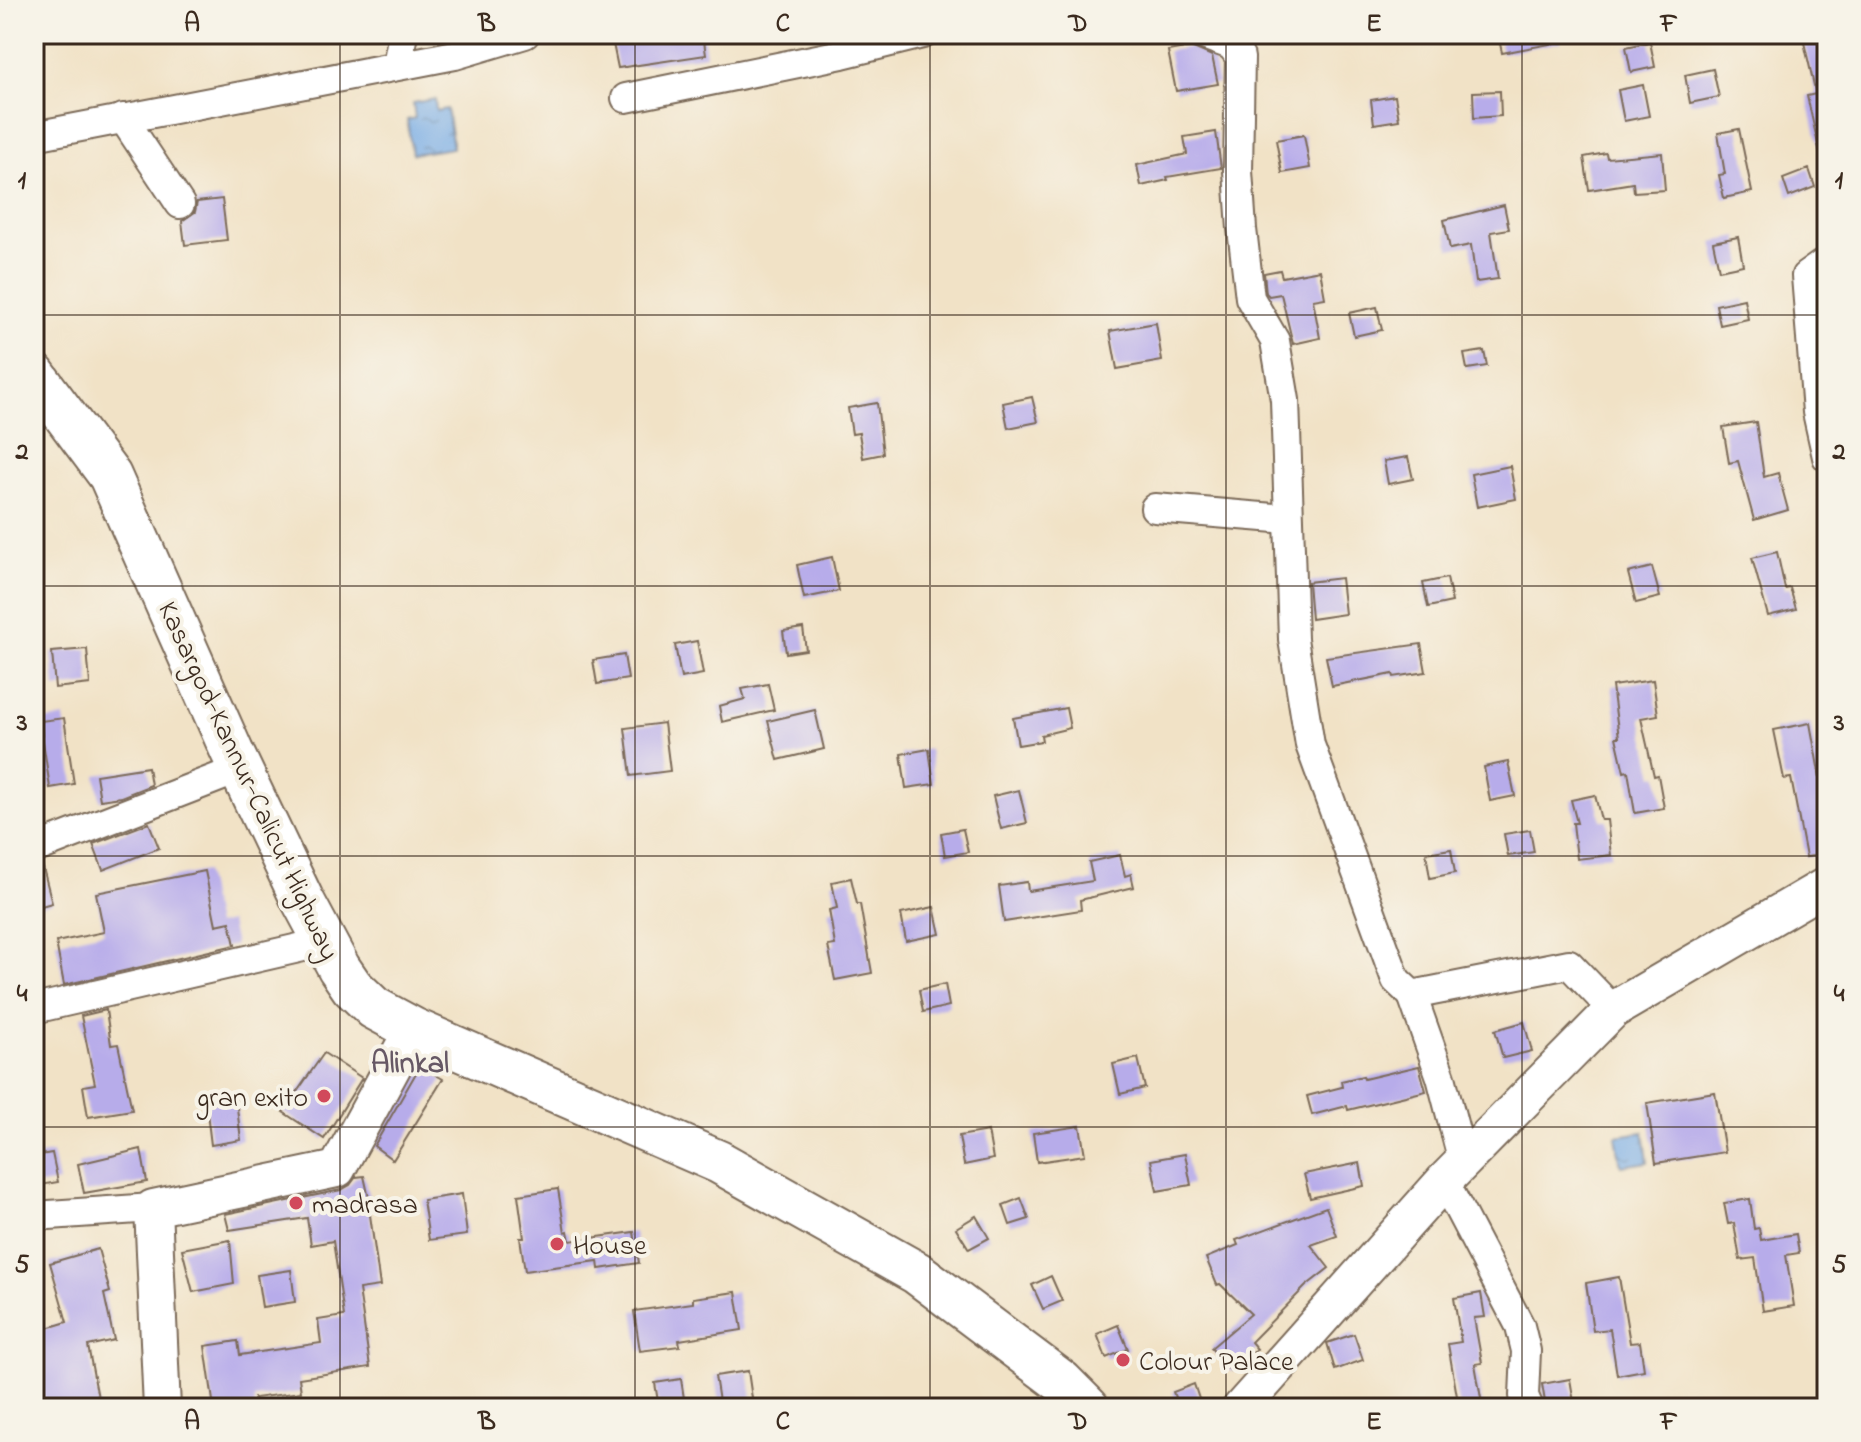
<svg xmlns="http://www.w3.org/2000/svg" width="1861" height="1442" viewBox="0 0 1861 1442" font-family="'Indie Flower',sans-serif">
  <style>
    .water { fill: url(#water-ripples); stroke: #5a6b82; stroke-width: 2 }
    .building { fill: #b7acea }
    .lines { fill: none; stroke-linecap: round; stroke-linejoin: round }
    .minor-casing { stroke: #7b6a59; stroke-width: 32 }
    .major-casing { stroke: #7b6a59; stroke-width: 40 }
    .highway-casing { stroke: #7b6a59; stroke-width: 46 }
    .minor { stroke: #fff; stroke-width: 28 }
    .major { stroke: #fff; stroke-width: 36 }
    .highway { stroke: #fff; stroke-width: 42 }
    .grid { fill: none; stroke: #3b2a1e; stroke-width: 2; stroke-opacity: 0.55 }
    .poi-dot { fill: #d1495b; stroke: #f7f3e8; stroke-width: 3 }
    .labels { text-anchor: middle; stroke-width: 8; stroke-linejoin: round; paint-order: stroke }
    .street-label { font-size: 28px; fill: #3b2a1e; stroke: #f7f3e8 }
    .poi-label { font-size: 28px; fill: #3b2a1e; stroke: #f7f3e8; text-anchor: start }
    .neighbourhood-label { font-size: 30px; font-weight: bold; fill: #665865; stroke: #f7f3e8 }
    .neatline { fill: none; stroke: #3b2a1e; stroke-width: 3 }
    .grid-label { font-size: 26px; text-anchor: middle; font-weight: bold; fill: #3b2a1e }
  </style>
  <defs>
    <pattern id="water-ripples" width="26" height="14" patternUnits="userSpaceOnUse" patternTransform="scale(2)"><rect width="26" height="14" fill="#78ace5"/><path d="M2 4q2-2 4 0t4 0M15 11q2-2 4 0t4 0" fill="none" stroke="#648cb9"/></pattern>
  </defs>
  <rect width="100%" height="100%" fill="#f7f3e8"/>
  <filter id="ink" filterUnits="userSpaceOnUse"><feTurbulence type="fractalNoise" baseFrequency=".0125" numOctaves="2"/><feDisplacementMap in="SourceGraphic" scale="16" xChannelSelector="R" yChannelSelector="G"/><feConvolveMatrix kernelMatrix="1 2 1 2 8 2 1 2 1" color-interpolation-filters="sRGB"/></filter>
  <filter id="wash" filterUnits="userSpaceOnUse"><feTurbulence type="fractalNoise" baseFrequency=".006" numOctaves="4" result="noise"/><feDisplacementMap in="SourceGraphic" scale="32" xChannelSelector="R" yChannelSelector="G"/><feGaussianBlur stdDeviation="1.8" result="paint"/><feColorMatrix in="noise" values="0 0 0 0 0 0 0 0 0 0 0 0 0 0 0 0 0 1.4 0 .05"/><feComposite in="paint" operator="in"/></filter>
  <g filter="url(#wash)">
    <rect width="100%" height="100%" fill="#f1e2c6"/>
    <!-- water -->
    <g class="water">
      <polygon points="435,99 436,111 447,109 453,148 412,154 407,120 415,118 413,103"/>
      <polygon points="1644,1132 1648,1162 1621,1166 1616,1136"/>
    </g>
    <g id="blocks">
      <!-- building -->
      <g class="building">
        <polygon points="611,34 703,34 706,55 618,68"/>
        <polygon points="1498,34 1560,34 1561,42 1502,53"/>
        <polygon points="1819,34 1827,34 1827,152 1820,153 1807,96 1816,94 1803,38"/>
        <polygon points="1650,42 1655,67 1631,72 1626,47"/>
        <polygon points="1191,47 1212,56 1218,84 1176,91 1168,51"/>
        <polygon points="1713,69 1719,97 1690,103 1685,75"/>
        <polygon points="1643,85 1649,116 1624,121 1618,90"/>
        <polygon points="1500,91 1501,116 1474,118 1473,92"/>
        <polygon points="1395,96 1399,120 1374,124 1371,100"/>
        <polygon points="1739,129 1752,192 1724,198 1719,175 1725,174 1718,133"/>
        <polygon points="1216,132 1221,168 1167,177 1168,180 1141,186 1137,165 1187,154 1184,137"/>
        <polygon points="1304,135 1310,168 1282,173 1276,140"/>
        <polygon points="1606,153 1607,158 1662,153 1665,190 1634,192 1633,183 1589,190 1584,157"/>
        <polygon points="1809,169 1815,187 1789,197 1783,179"/>
        <polygon points="222,199 227,240 185,245 182,221 195,212 197,202"/>
        <polygon points="1504,205 1509,229 1491,232 1498,279 1476,282 1471,245 1450,249 1444,220"/>
        <polygon points="1738,237 1743,265 1719,270 1713,242"/>
        <polygon points="1280,270 1282,277 1320,270 1325,298 1313,300 1320,338 1293,344 1281,294 1269,296 1266,293 1264,273"/>
        <polygon points="1744,299 1748,319 1720,325 1716,305"/>
        <polygon points="1377,307 1382,330 1354,336 1349,313"/>
        <polygon points="1156,323 1162,361 1117,369 1110,331"/>
        <polygon points="1484,351 1487,366 1467,369 1464,354"/>
        <polygon points="1032,397 1038,422 1008,428 1003,403"/>
        <polygon points="877,403 883,454 863,458 859,433 852,434 848,408"/>
        <polygon points="1756,422 1764,477 1778,473 1788,510 1754,520 1738,461 1729,463 1723,427"/>
        <polygon points="1408,457 1413,479 1388,484 1384,461"/>
        <polygon points="1510,466 1516,499 1477,507 1471,474"/>
        <polygon points="1777,552 1785,589 1790,588 1796,609 1768,616 1752,558"/>
        <polygon points="832,557 839,591 804,598 797,565"/>
        <polygon points="1652,567 1660,597 1636,603 1628,573"/>
        <polygon points="1341,578 1345,614 1311,619 1308,582"/>
        <polygon points="1447,578 1452,602 1428,607 1423,583"/>
        <polygon points="803,628 806,650 786,653 783,631"/>
        <polygon points="697,641 703,674 681,678 675,645"/>
        <polygon points="1421,644 1426,672 1394,677 1393,674 1332,686 1326,657"/>
        <polygon points="87,649 90,684 55,688 52,652"/>
        <polygon points="624,655 628,679 597,684 593,660"/>
        <polygon points="1653,680 1658,715 1641,718 1654,776 1658,775 1664,808 1635,813 1628,771 1624,772 1616,737 1619,737 1612,686"/>
        <polygon points="768,684 774,710 722,722 719,706 745,699 742,689"/>
        <polygon points="1066,708 1070,728 1041,735 1042,741 1018,745 1013,718"/>
        <polygon points="815,710 824,749 778,760 768,721"/>
        <polygon points="64,718 74,784 50,788 40,721"/>
        <polygon points="664,723 670,771 631,776 625,728"/>
        <polygon points="1810,723 1827,816 1827,854 1806,857 1791,778 1784,779 1774,730"/>
        <polygon points="929,749 934,784 906,788 901,754"/>
        <polygon points="1508,762 1515,796 1490,801 1484,767"/>
        <polygon points="148,767 151,785 121,797 100,800 96,775"/>
        <polygon points="1019,790 1027,823 1001,829 993,796"/>
        <polygon points="1595,795 1601,820 1607,820 1611,855 1577,859 1573,823 1577,823 1571,800"/>
        <polygon points="149,823 159,848 103,870 93,844"/>
        <polygon points="963,829 968,852 945,856 941,833"/>
        <polygon points="1530,830 1534,852 1508,856 1504,834"/>
        <polygon points="1451,849 1455,873 1430,878 1426,853"/>
        <polygon points="1120,855 1125,876 1131,874 1134,887 1080,900 1081,910 1004,922 999,886 1027,882 1028,891 1093,881 1089,862"/>
        <polygon points="42,864 52,903 34,908 34,866"/>
        <polygon points="205,871 216,925 230,922 235,945 64,985 56,942 104,932 96,893"/>
        <polygon points="851,878 857,904 860,904 872,973 835,980 828,946 835,945 829,910 837,908 832,882"/>
        <polygon points="934,907 940,934 906,941 901,914"/>
        <polygon points="945,984 949,1006 923,1012 919,990"/>
        <polygon points="106,1010 111,1045 118,1044 132,1110 88,1117 83,1086 95,1084 81,1016"/>
        <polygon points="1524,1022 1532,1051 1503,1058 1495,1030"/>
        <polygon points="324,1053 362,1078 324,1139 283,1112"/>
        <polygon points="1138,1058 1145,1088 1120,1094 1113,1064"/>
        <polygon points="420,1066 443,1079 393,1160 374,1146"/>
        <polygon points="1419,1066 1426,1091 1348,1110 1347,1106 1312,1115 1307,1096 1342,1087 1341,1081 1363,1076 1364,1079"/>
        <polygon points="1715,1092 1725,1152 1656,1163 1647,1103"/>
        <polygon points="236,1100 241,1140 211,1145 206,1104"/>
        <polygon points="1080,1126 1085,1155 1037,1162 1033,1133"/>
        <polygon points="988,1131 993,1159 964,1165 959,1136"/>
        <polygon points="141,1149 147,1182 84,1193 78,1164"/>
        <polygon points="52,1153 58,1182 34,1186 34,1156"/>
        <polygon points="1185,1154 1191,1185 1157,1191 1151,1160"/>
        <polygon points="1360,1163 1364,1186 1310,1198 1304,1174"/>
        <polygon points="364,1176 371,1207 369,1208 380,1286 359,1289 370,1367 299,1378 301,1392 254,1398 255,1408 214,1408 205,1346 238,1341 240,1355 321,1343 318,1320 344,1316 333,1241 311,1245 307,1218 229,1230 225,1214 341,1190 350,1185 356,1177"/>
        <polygon points="558,1189 565,1232 568,1231 570,1241 634,1232 639,1263 599,1269 598,1261 525,1271 520,1238 524,1238 518,1195"/>
        <polygon points="462,1194 467,1235 429,1240 423,1200"/>
        <polygon points="1021,1198 1029,1219 1010,1225 1003,1205"/>
        <polygon points="1750,1199 1754,1229 1759,1228 1761,1240 1796,1234 1799,1253 1786,1255 1794,1306 1763,1311 1755,1258 1740,1260 1734,1223 1728,1224 1724,1203"/>
        <polygon points="1326,1207 1337,1236 1311,1245 1329,1268 1306,1286 1251,1342 1257,1349 1231,1371 1211,1348 1251,1314 1220,1284 1217,1285 1206,1258 1238,1245 1236,1240"/>
        <polygon points="976,1216 989,1238 969,1249 956,1228"/>
        <polygon points="230,1240 234,1284 193,1292 182,1249"/>
        <polygon points="98,1249 110,1292 104,1294 114,1340 88,1346 100,1408 46,1408 34,1354 34,1332 67,1322 50,1263"/>
        <polygon points="291,1270 295,1302 262,1307 257,1275"/>
        <polygon points="1051,1276 1062,1301 1043,1309 1032,1285"/>
        <polygon points="1619,1277 1630,1343 1640,1342 1644,1370 1617,1375 1610,1329 1593,1331 1586,1283"/>
        <polygon points="736,1292 742,1330 679,1340 680,1346 640,1351 634,1311 693,1303 693,1298"/>
        <polygon points="1481,1293 1485,1317 1474,1318 1482,1363 1475,1364 1482,1404 1459,1408 1448,1344 1461,1342 1454,1298"/>
        <polygon points="1118,1325 1128,1349 1106,1358 1097,1334"/>
        <polygon points="1354,1334 1363,1360 1335,1370 1327,1343"/>
        <polygon points="748,1371 753,1405 720,1408 715,1376"/>
        <polygon points="681,1379 685,1405 659,1408 655,1383"/>
        <polygon points="1570,1379 1575,1408 1546,1408 1542,1384"/>
        <polygon points="1194,1384 1202,1408 1179,1408 1173,1392"/>
      </g>
    </g>
  </g>
  <g filter="url(#ink)">
    <use href="#blocks" fill-opacity="0" stroke="#7b6a59" stroke-width="2"/>
    <g class="lines">
      <defs>
        <g id="minor">
          <polyline points="1201,34 1231,45 1240,57 1238,171 1242,229 1250,298 1275,341 1285,400 1293,639 1310,745 1396,980 1412,995 1569,964 1613,1010"/>
          <polyline points="397,65 403,34"/>
          <polyline points="626,98 842,54 923,34"/>
          <polyline points="123,118 180,204"/>
          <polyline points="34,136 455,55 525,34"/>
          <polyline points="1827,261 1806,276 1817,412 1827,457"/>
          <polyline points="1155,508 1287,519"/>
          <polyline points="34,849 240,769"/>
          <polyline points="1412,995 1441,1077 1463,1162"/>
          <polyline points="34,1009 325,942"/>
          <polyline points="1444,1181 1520,1326 1526,1351 1524,1396 1529,1408"/>
          <polyline points="34,1216 153,1208"/>
        </g>
        <g id="major">
          <polyline points="162,1408 153,1208 337,1169 413,1029"/>
          <polyline points="1241,1408 1444,1181 1613,1010 1827,885"/>
        </g>
        <polyline id="highway" points="34,374 110,476 232,752 302,899 339,968 352,987 374,1008 413,1029 719,1162 917,1273 1062,1382 1088,1408"/>
      </defs>
      <!-- minor casing -->
      <use href="#minor" class="minor-casing"/>
      <!-- major casing -->
      <use href="#major" class="major-casing"/>
      <!-- highway casing -->
      <use href="#highway" class="highway-casing"/>
      <!-- minor -->
      <use href="#minor" class="minor"/>
      <!-- major -->
      <use href="#major" class="major"/>
      <!-- highway -->
      <use href="#highway" class="highway"/>
    </g>
  </g>
  <!-- grid -->
  <path class="grid" d="M340 34V1408M635 34V1408M930 34V1408M1226 34V1408M1522 34V1408M34 315H1827M34 586H1827M34 856H1827M34 1127H1827"/>
  <!-- markers -->
  <g class="poi-dot">
    <circle cx="324" cy="1096" r="8"/>
    <circle cx="296" cy="1203" r="8"/>
    <circle cx="557" cy="1244" r="8"/>
    <circle cx="1123" cy="1360" r="8"/>
  </g>
  <g class="labels">
    <!-- street labels -->
    <g class="street-label">
      <text transform="translate(250 780) rotate(65)" y="10">Kasargod-Kannur-Calicut Highway</text>
    </g>
    <!-- poi labels -->
    <g class="poi-label">
      <text x="308" y="1106" text-anchor="end">gran exito</text>
      <text x="312" y="1213">madrasa</text>
      <text x="573" y="1254">House</text>
      <text x="1139" y="1370">Colour Palace</text>
    </g>
    <!-- neighbourhood labels -->
    <g class="neighbourhood-label">
      <text x="410" y="1072">Alinkal</text>
    </g>
  </g>
  <!-- margin -->
  <rect width="1861" height="1442" fill="none" stroke="#f7f3e8" stroke-width="88"/>
  <rect x="44" y="44" width="1773" height="1354" class="neatline"/>
  <g class="grid-label">
    <text x="192" y="31">A</text>
    <text x="487" y="31">B</text>
    <text x="783" y="31">C</text>
    <text x="1078" y="31">D</text>
    <text x="1374" y="31">E</text>
    <text x="1669" y="31">F</text>
    <text x="22" y="188">1</text>
    <text x="1839" y="188">1</text>
    <text x="22" y="459">2</text>
    <text x="1839" y="459">2</text>
    <text x="22" y="730">3</text>
    <text x="1839" y="730">3</text>
    <text x="22" y="1001">4</text>
    <text x="1839" y="1001">4</text>
    <text x="22" y="1272">5</text>
    <text x="1839" y="1272">5</text>
    <text x="192" y="1429">A</text>
    <text x="487" y="1429">B</text>
    <text x="783" y="1429">C</text>
    <text x="1078" y="1429">D</text>
    <text x="1374" y="1429">E</text>
    <text x="1669" y="1429">F</text>
  </g>
</svg>
